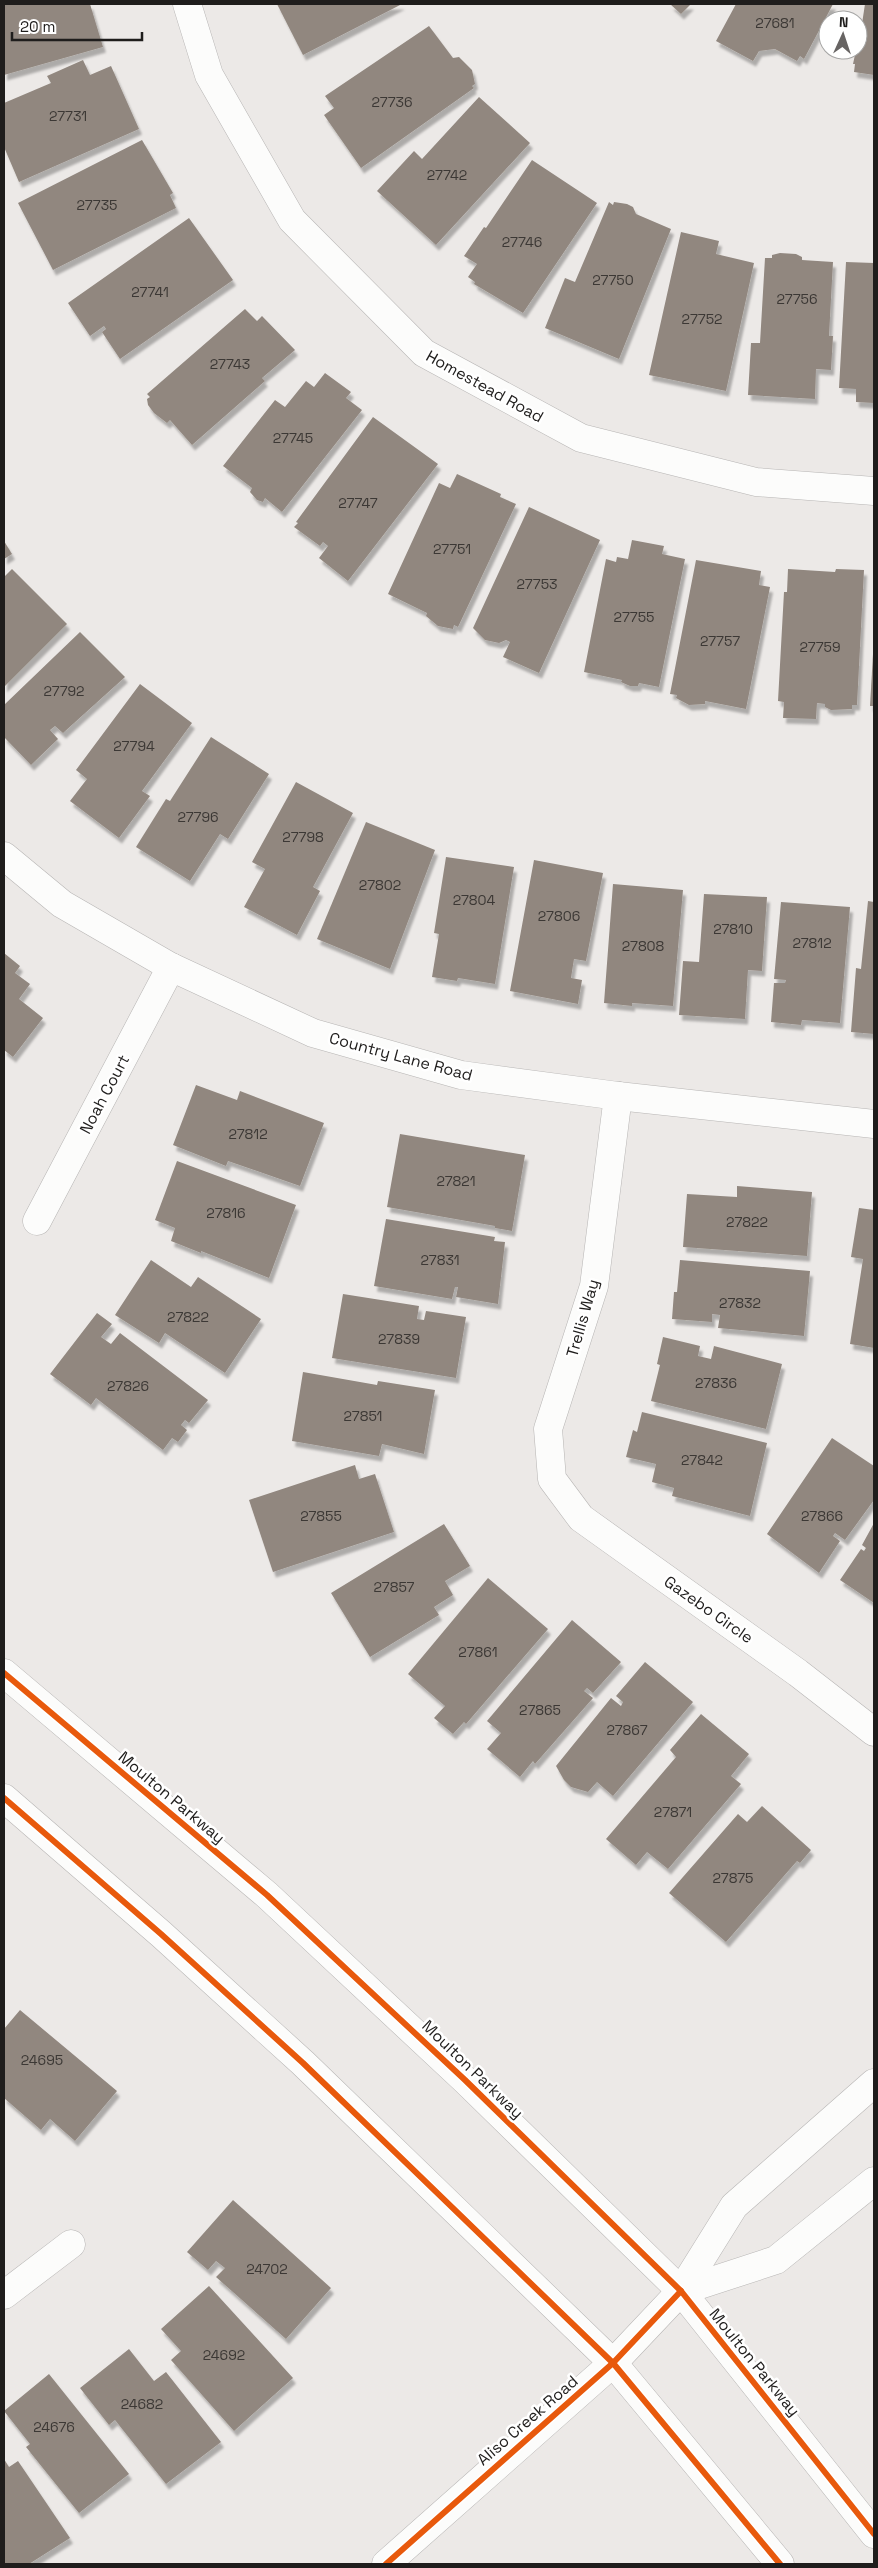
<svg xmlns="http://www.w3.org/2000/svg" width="878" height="2568" viewBox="0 0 878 2568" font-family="'Space Grotesk',sans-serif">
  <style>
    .building { fill: #91877f; filter: url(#shadow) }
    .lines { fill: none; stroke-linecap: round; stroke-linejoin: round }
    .minor-casing { stroke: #b7b5b4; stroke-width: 29 }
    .major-casing { stroke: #b7b5b4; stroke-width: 29 }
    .minor { stroke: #fcfcfb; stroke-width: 28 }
    .major { stroke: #fcfcfb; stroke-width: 28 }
    .cycleway-casing { stroke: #fff; stroke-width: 9 }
    .cycleway { stroke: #e8590c; stroke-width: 6 }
    .labels { text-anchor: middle; stroke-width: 5; stroke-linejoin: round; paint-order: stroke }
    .number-label { font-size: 14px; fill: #3c3835 }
    .street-label { font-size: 16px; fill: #1f1d1c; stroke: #fff }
  </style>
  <defs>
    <filter id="shadow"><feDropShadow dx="3" dy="5.5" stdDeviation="1" flood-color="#0004"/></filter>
  </defs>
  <rect width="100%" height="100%" fill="#ece9e7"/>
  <!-- building -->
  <g class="building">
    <polygon points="90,4 103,47 4,75 4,5"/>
    <polygon points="277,4 402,4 303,55"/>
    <polygon points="670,4 691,4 681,14"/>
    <polygon points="736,4 833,4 804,59 800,56 797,61 775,49 759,51 753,61 716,41"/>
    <polygon points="865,4 874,4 874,75 854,72 855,64 853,64 856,50 858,50"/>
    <polygon points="429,26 453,58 459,57 472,70 475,84 472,86 474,88 361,168 324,115 334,108 325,96"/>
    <polygon points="83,60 90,75 111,66 139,129 19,182 4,147 4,103 51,83 47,76"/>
    <polygon points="479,97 530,143 436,245 377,191 414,151 422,159"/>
    <polygon points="142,140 173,193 170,195 176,208 53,270 18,203"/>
    <polygon points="532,160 597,203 523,313 474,284 475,282 468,277 477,264 464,256 484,227 486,228"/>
    <polygon points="609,202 613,205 614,202 627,204 633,207 636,214 671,229 619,359 545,328 565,278 575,282"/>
    <polygon points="189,218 233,280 120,359 102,332 106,329 104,326 90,336 68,303"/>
    <polygon points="681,232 719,241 716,254 754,263 726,391 649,375"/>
    <polygon points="780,253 796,254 802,257 802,260 833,262 829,336 833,336 831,370 816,369 815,399 748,395 751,343 760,343 765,258 772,258 772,255"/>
    <polygon points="846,262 874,263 874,403 856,402 856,389 839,388"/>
    <polygon points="245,309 257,321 262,316 295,350 262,378 265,381 192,445 170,420 167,423 154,413 148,405 147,399 150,397 147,394"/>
    <polygon points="325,373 351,392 346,398 362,410 282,512 265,498 263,502 257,500 250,492 252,488 223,466 275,400 285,407 306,381 314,387"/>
    <polygon points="373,417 438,464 348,581 319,558 328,546 323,542 320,546 294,527 298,523 296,522"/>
    <polygon points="457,474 501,494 500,497 516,504 458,627 454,625 453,629 438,626 426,616 427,613 388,594 439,483 450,488"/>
    <polygon points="529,507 600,540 539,673 503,657 510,642 506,640 499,643 485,640 473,628"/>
    <polygon points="632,540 664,546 662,554 685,559 659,687 639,683 638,686 630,686 621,682 622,680 584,672 606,559 616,562 617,557 628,559"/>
    <polygon points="4,541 12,554 4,559"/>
    <polygon points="696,560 761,571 759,585 770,587 746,709 705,701 705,704 689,705 676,698 677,695 670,694"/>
    <polygon points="12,569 67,624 4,687 4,577"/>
    <polygon points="788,569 835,572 836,569 864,570 857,705 852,705 852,709 831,710 825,707 825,704 817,703 816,719 783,718 784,702 778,701 784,592 787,592"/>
    <polygon points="80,632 125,677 63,733 55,726 50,730 58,739 31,765 4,737 4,705"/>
    <polygon points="873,654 874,654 874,706 870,706"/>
    <polygon points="140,684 192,723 142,791 150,796 119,838 70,801 87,779 76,770"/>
    <polygon points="211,737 269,774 228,839 220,834 190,881 136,847 166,799 170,801"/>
    <polygon points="296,782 353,813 313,887 320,891 297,935 244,907 265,869 252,862"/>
    <polygon points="366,822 435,850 390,969 317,939"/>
    <polygon points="446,857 514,867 495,984 458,978 457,981 432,977 439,934 434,933"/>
    <polygon points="534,860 603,873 586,961 574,959 571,978 582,980 578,1004 510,991"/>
    <polygon points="613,884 683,890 673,1006 632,1003 632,1006 604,1003"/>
    <polygon points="704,894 767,897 762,971 748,970 745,1019 679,1015 683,961 699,962"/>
    <polygon points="868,901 874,902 874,1034 851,1032 856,968 861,969"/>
    <polygon points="781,902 850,907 840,1023 802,1020 801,1025 771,1022 774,983 785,983 786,980 774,979"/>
    <polygon points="4,953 20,966 15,973 30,984 19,999 43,1018 13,1057 4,1050"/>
    <polygon points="196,1085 237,1100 240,1091 324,1123 300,1186 228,1161 226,1166 173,1145"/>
    <polygon points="400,1134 525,1155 512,1231 495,1228 495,1226 387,1207"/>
    <polygon points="177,1161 296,1205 269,1278 201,1251 201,1253 171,1241 175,1228 155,1220"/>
    <polygon points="737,1186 812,1192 807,1256 683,1247 687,1194 737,1197"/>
    <polygon points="859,1208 874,1210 874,1348 850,1344 863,1259 851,1257"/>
    <polygon points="386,1219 495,1237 494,1241 505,1242 498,1304 456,1297 458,1287 455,1287 452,1299 374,1286"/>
    <polygon points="151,1260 191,1287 198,1277 261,1319 225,1373 165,1333 159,1343 115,1315"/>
    <polygon points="680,1260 810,1271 804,1336 718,1328 720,1315 712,1314 712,1322 672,1319 674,1292 677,1292"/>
    <polygon points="343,1294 419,1306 417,1319 424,1320 426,1311 466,1317 456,1378 332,1358"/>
    <polygon points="97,1313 112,1324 101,1337 111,1344 120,1333 208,1400 189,1423 185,1420 181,1425 187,1430 178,1442 172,1438 163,1450 96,1398 91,1405 50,1374"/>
    <polygon points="663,1337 700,1346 698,1356 711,1359 714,1346 782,1364 766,1429 651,1401 660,1365 657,1364"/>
    <polygon points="303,1372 377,1385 378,1381 435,1390 424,1454 382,1444 379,1456 292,1441"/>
    <polygon points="642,1412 767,1443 750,1516 672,1496 674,1488 652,1482 656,1464 626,1457 633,1430 637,1432"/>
    <polygon points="832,1438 874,1466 874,1500 845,1540 835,1533 833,1536 840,1541 819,1573 767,1534"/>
    <polygon points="355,1465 359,1479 375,1474 394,1532 273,1572 249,1500"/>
    <polygon points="874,1523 874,1603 840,1580 861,1549 864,1551 866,1548 862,1545"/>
    <polygon points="444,1524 470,1566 445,1581 453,1595 434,1607 439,1615 370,1657 331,1593"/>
    <polygon points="488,1578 548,1629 466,1724 464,1722 453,1734 434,1718 445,1706 408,1674"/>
    <polygon points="572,1620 621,1662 593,1693 587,1688 584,1691 593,1698 535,1764 533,1761 520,1777 487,1749 501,1733 487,1721"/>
    <polygon points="645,1662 693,1702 613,1796 597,1782 588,1792 571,1787 564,1780 556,1766 611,1698 621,1706 623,1702 616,1696"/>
    <polygon points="701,1714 749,1754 731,1776 741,1784 668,1869 647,1852 636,1865 606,1839 676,1757 670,1750"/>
    <polygon points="762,1806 811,1850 800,1863 797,1861 726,1942 669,1893 738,1814 747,1822"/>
    <polygon points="20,2010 117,2091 75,2141 50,2119 41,2130 4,2098 4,2029"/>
    <polygon points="233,2200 331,2288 286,2339 216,2277 225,2268 216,2261 208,2270 187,2252"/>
    <polygon points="209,2286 293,2378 234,2431 171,2360 181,2351 161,2329"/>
    <polygon points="129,2349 154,2381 166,2372 221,2442 166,2484 115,2420 109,2425 80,2388"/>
    <polygon points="49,2374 129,2474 79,2513 26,2447 30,2444 4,2411"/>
    <polygon points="4,2459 9,2467 18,2461 70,2538 29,2564 4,2564"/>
  </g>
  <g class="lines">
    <defs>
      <g id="minor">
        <polyline points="187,4 209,75 292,220 424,353 581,438 756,482 874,491"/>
        <polyline points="4,856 62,904 171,967 313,1033 461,1075 618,1096 874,1124"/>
        <polyline points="618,1096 594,1286 548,1429 552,1479 581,1518 798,1673 874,1732"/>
        <polyline points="37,1221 171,967"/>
        <polyline points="681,2291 734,2206 874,2083"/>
        <polyline points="681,2291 776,2260 874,2181"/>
        <polyline points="4,2295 71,2244"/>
      </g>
      <g id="major">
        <polyline points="4,1673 267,1895 465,2080 681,2291 874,2534"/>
        <polyline points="4,1798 161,1934 303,2063 613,2363 780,2564"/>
        <polyline points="386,2564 613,2363 681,2291"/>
      </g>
    </defs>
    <!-- minor casing -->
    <use href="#minor" class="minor-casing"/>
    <!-- major casing -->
    <use href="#major" class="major-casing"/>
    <!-- minor -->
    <use href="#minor" class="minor"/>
    <!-- major -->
    <use href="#major" class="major"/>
    <defs>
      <g id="cycleway">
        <polyline points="4,1673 267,1895 465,2080 681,2291 874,2534"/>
        <polyline points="4,1798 161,1934 303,2063 613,2363 780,2564"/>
        <polyline points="386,2564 613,2363 681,2291"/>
      </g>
    </defs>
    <!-- cycleway casing -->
    <use href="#cycleway" class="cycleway-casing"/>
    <!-- cycleway -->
    <use href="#cycleway" class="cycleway"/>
  </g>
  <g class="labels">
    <!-- number labels -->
    <g class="number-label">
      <text x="775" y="28">27681</text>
      <text x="392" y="107">27736</text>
      <text x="68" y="121">27731</text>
      <text x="447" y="180">27742</text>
      <text x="97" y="210">27735</text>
      <text x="522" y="247">27746</text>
      <text x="613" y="285">27750</text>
      <text x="150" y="297">27741</text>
      <text x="797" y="304">27756</text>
      <text x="702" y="324">27752</text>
      <text x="230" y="369">27743</text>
      <text x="293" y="443">27745</text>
      <text x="358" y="508">27747</text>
      <text x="452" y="554">27751</text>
      <text x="537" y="589">27753</text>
      <text x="634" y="622">27755</text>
      <text x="720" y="646">27757</text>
      <text x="820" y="652">27759</text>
      <text x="64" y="696">27792</text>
      <text x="134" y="751">27794</text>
      <text x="198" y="822">27796</text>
      <text x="303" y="842">27798</text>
      <text x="380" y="890">27802</text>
      <text x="474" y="905">27804</text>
      <text x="559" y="921">27806</text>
      <text x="733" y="934">27810</text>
      <text x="812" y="948">27812</text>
      <text x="643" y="951">27808</text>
      <text x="248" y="1139">27812</text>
      <text x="456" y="1186">27821</text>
      <text x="226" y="1218">27816</text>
      <text x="747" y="1227">27822</text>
      <text x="440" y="1265">27831</text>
      <text x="740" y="1308">27832</text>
      <text x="188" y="1322">27822</text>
      <text x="399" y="1344">27839</text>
      <text x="716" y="1388">27836</text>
      <text x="128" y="1391">27826</text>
      <text x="363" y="1421">27851</text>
      <text x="702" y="1465">27842</text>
      <text x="321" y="1521">27855</text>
      <text x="822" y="1521">27866</text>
      <text x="394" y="1592">27857</text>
      <text x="478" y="1657">27861</text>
      <text x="540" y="1715">27865</text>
      <text x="627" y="1735">27867</text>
      <text x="673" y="1817">27871</text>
      <text x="733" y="1883">27875</text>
      <text x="42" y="2065">24695</text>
      <text x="267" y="2274">24702</text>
      <text x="224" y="2360">24692</text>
      <text x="142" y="2409">24682</text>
      <text x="54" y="2432">24676</text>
    </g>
    <!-- street labels -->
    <g class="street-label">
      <text transform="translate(485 386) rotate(29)" y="6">Homestead Road</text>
      <text transform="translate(401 1056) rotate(15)" y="6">Country Lane Road</text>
      <text transform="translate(104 1094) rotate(-62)" y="6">Noah Court</text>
      <text transform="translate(582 1318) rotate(-74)" y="6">Trellis Way</text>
      <text transform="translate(709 1609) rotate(35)" y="6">Gazebo Circle</text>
      <text transform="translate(172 1797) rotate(40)" y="6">Moulton Parkway</text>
      <text transform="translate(473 2069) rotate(44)" y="6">Moulton Parkway</text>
      <text transform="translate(755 2362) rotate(51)" y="6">Moulton Parkway</text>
      <text transform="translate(527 2420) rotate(-41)" y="6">Aliso Creek Road</text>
    </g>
  </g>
  <!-- border -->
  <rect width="878" height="2568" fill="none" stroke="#1f1d1c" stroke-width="10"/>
  <!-- north arrow -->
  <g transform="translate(843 35) rotate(3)"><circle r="24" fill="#ffffff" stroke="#a5a5a4"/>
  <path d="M0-4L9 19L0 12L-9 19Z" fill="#676463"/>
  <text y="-8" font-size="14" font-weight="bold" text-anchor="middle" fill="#1f1d1c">N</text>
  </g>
  <!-- scale -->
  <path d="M12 32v8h130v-8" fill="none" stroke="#1f1d1c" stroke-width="2.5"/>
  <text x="20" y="32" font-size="15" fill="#1f1d1c" stroke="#ffffff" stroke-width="4" paint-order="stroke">20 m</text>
</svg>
